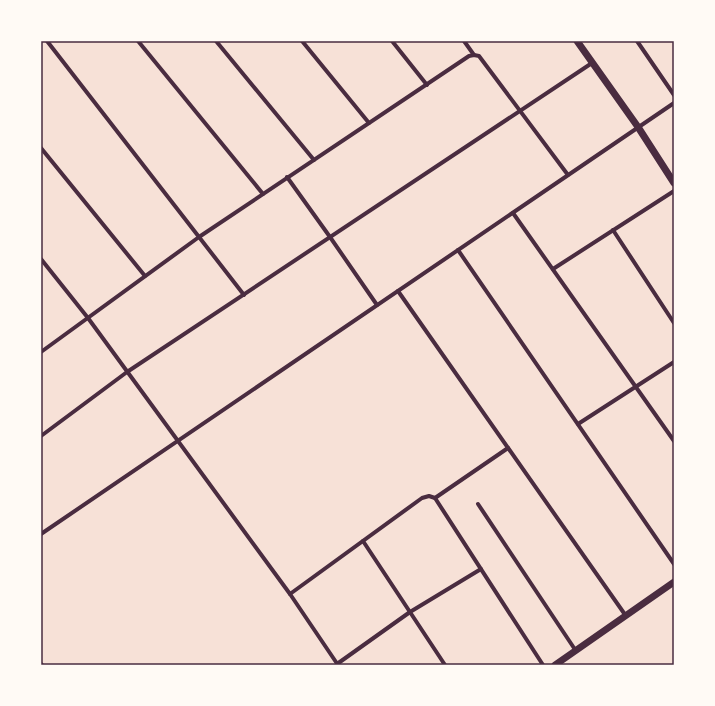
<svg xmlns="http://www.w3.org/2000/svg" width="715" height="706" viewBox="0 0 715 706" font-family="Commissioner,sans-serif">
  <style>
    .lines { fill: none; stroke-linecap: round; stroke-linejoin: round }
    .minor { stroke: #4a2c40; stroke-width: 4 }
    .tertiary { stroke: #4a2c40; stroke-width: 7 }
    .neatline { fill: none; stroke: #4a2c40; stroke-width: 1.5 }
  </style>
  <rect width="100%" height="100%" fill="#f7e1d7"/>
  <g class="lines">
    <!-- minor -->
    <g class="minor">
      <polyline points="47,41 244,295"/>
      <polyline points="138,41 263,194"/>
      <polyline points="216,41 314,160"/>
      <polyline points="302,41 369,123"/>
      <polyline points="392,41 427,85"/>
      <polyline points="464,41 474,55"/>
      <polyline points="637,41 674,95"/>
      <polyline points="41,148 145,276"/>
      <polyline points="287,177 330,237 377,305"/>
      <polyline points="513,213 674,441"/>
      <polyline points="613,230 674,323"/>
      <polyline points="458,250 674,564"/>
      <polyline points="41,259 88,318 290,594 338,665"/>
      <polyline points="553,269 674,191"/>
      <polyline points="398,291 626,616"/>
      <polyline points="41,352 199,237 469,56 474,55 479,56 568,175"/>
      <polyline points="578,424 674,362"/>
      <polyline points="41,436 127,372 592,63"/>
      <polyline points="435,498 508,448"/>
      <polyline points="478,504 576,651"/>
      <polyline points="41,534 674,103"/>
      <polyline points="363,541 445,665"/>
      <polyline points="290,594 422,498 429,496 435,498 543,665"/>
      <polyline points="41,664 42,665"/>
      <polyline points="337,664 410,612 481,569"/>
    </g>
    <!-- tertiary -->
    <g class="tertiary">
      <polyline points="577,41 638,127 674,183"/>
      <polyline points="555,665 674,582"/>
    </g>
  </g>
  <!-- border -->
  <rect width="715" height="706" fill="none" stroke="#fffaf5" stroke-width="84"/>
  <rect x="42" y="42" width="631" height="622" class="neatline"/>
</svg>
